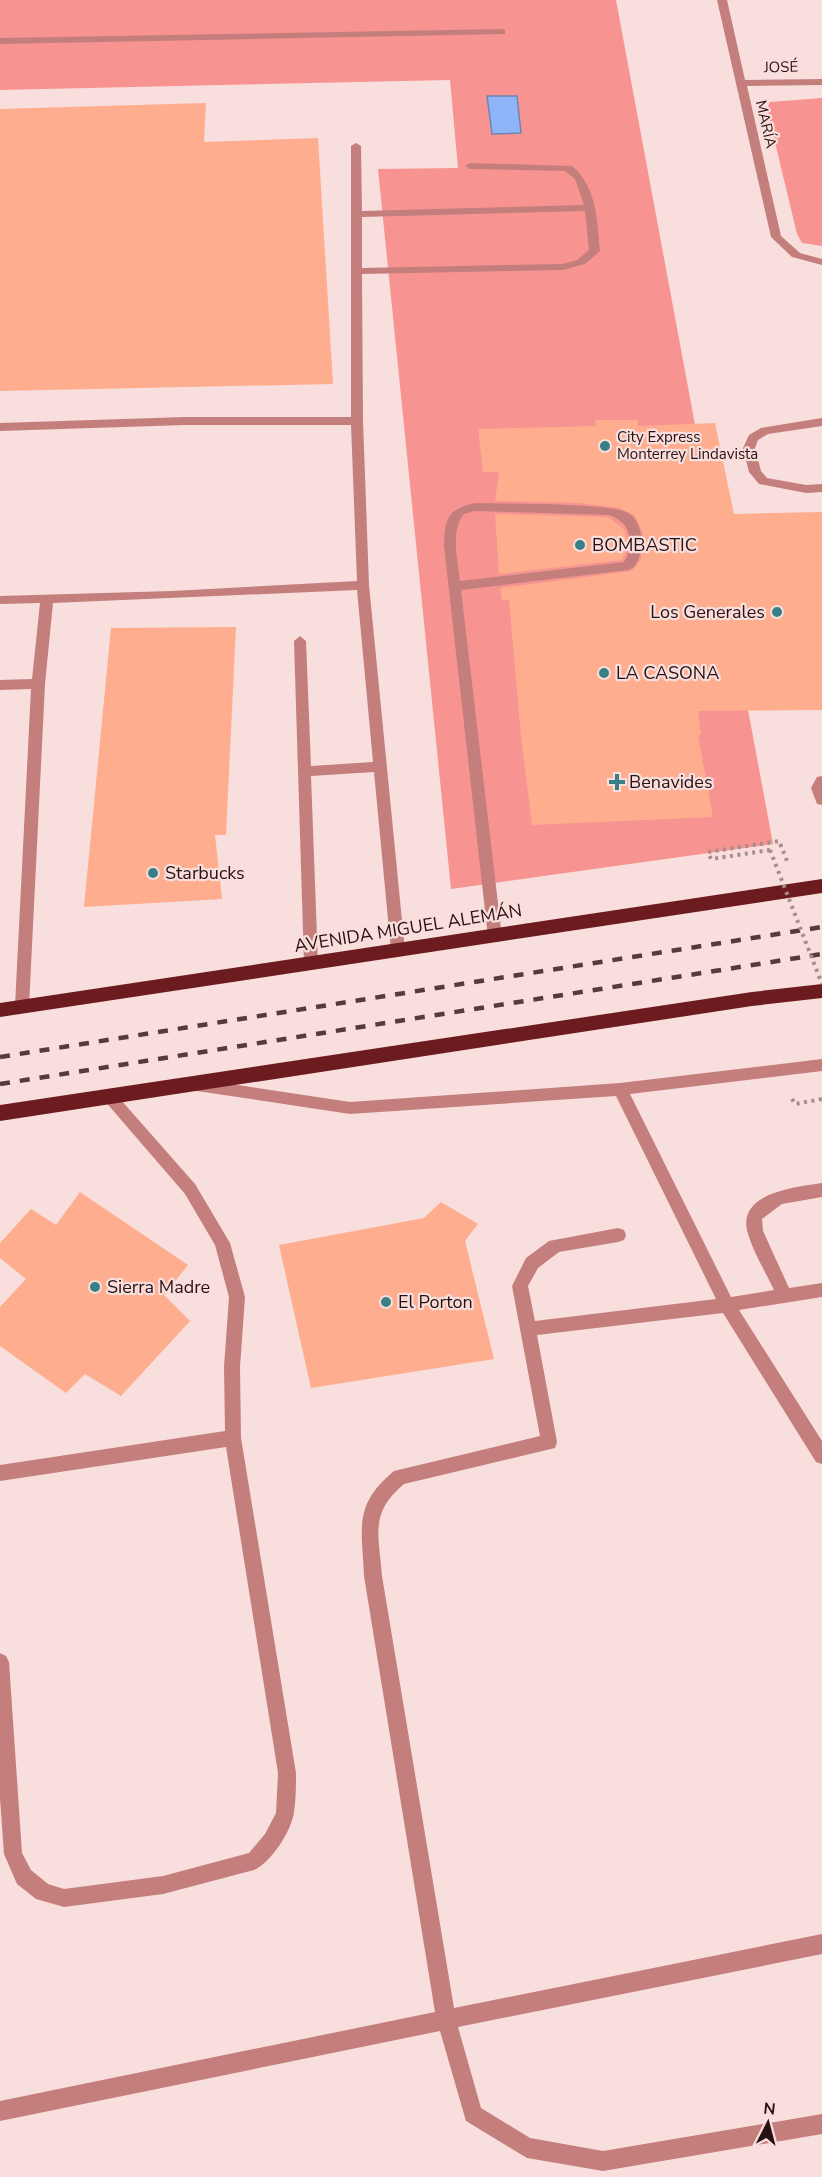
<svg xmlns="http://www.w3.org/2000/svg" width="822" height="2177" viewBox="0 0 822 2177" font-family="'Nunito Sans',sans-serif">
  <style>
    .green { fill: #f79491 }
    .water { fill: #8eb3f6; stroke: #6f83b1; stroke-width: 1.5 }
    .building { fill: #fead8e }
    .lines { fill: none; stroke-linecap: round; stroke-linejoin: round }
    .path { stroke: #a58d8b; stroke-width: 4; stroke-dasharray: 3 4.5; stroke-linecap: butt }
    .minor { fill: #c47f7d; fill-rule: evenodd }
    .highway { fill: #6c1b1f; fill-rule: evenodd }
    .rail { stroke: #533c3b; stroke-width: 4.5; stroke-dasharray: 10 10; stroke-linecap: butt }
    .path-bridge { stroke: #a58d8b; stroke-width: 4; stroke-dasharray: 3 4.5; stroke-linecap: butt }
    .poi-dot { fill: #388085; stroke: #f8dedc; stroke-width: 2 }
    .labels { text-anchor: middle; stroke-width: 4.5; stroke-linejoin: round; paint-order: stroke }
    .far-street-label { font-size: 15px; fill: #281211; stroke: #f8dedc }
    .far-poi-label { font-size: 15px; fill: #281211; stroke: #f8dedc; text-anchor: start }
    .poi-label { font-size: 18px; fill: #281211; stroke: #f8dedc; text-anchor: start }
    .street-label { font-size: 18px; fill: #281211; stroke: #f8dedc }
  </style>
  <rect width="100%" height="100%" fill="#f8dedc"/>
  <!-- green -->
  <g class="green">
    <polygon points="0,0 616,0 773,844 451,889 378,169 458,168 450,80 0,90"/>
    <polygon points="822,98 822,246 802,243 797,234 767,109 770,102"/>
  </g>
  <!-- water -->
  <polygon class="water" points="487,96 517,96 521,133 492,134"/>
  <!-- building -->
  <g class="building">
    <polygon points="206,103 204,142 318,138 333,384 0,391 0,109"/>
    <polygon points="595,420 638,420 638,426 715,423 734,514 822,512 822,710 698,711 701,735 698,735 713,817 532,825 521,736 509,600 502,600 500,588 632,571 641,559 643,534 635,516 620,508 581,503 495,501 499,472 483,472 478,429 596,426"/>
    <polygon points="495,514 608,517 624,529 628,541 625,554 622,560 499,574"/>
    <polygon points="236,627 226,835 215,835 222,899 84,907 111,628"/>
    <polygon points="80,1192 188,1265 164,1295 190,1321 121,1396 85,1374 66,1393 0,1346 0,1307 26,1279 0,1258 0,1243 31,1209 56,1225"/>
    <polygon points="441,1202 478,1224 465,1241 494,1359 311,1388 279,1245 424,1218"/>
  </g>
  <g class="lines">
    <!-- path -->
    <g class="path">
      <polyline points="770,850 711,859 708,852 779,841 787,861"/>
      <polyline points="792,1099 795,1104 822,1099"/>
    </g>
    <!-- minor -->
    <g class="minor">
      <polygon points="717,0 727,0 745,80 822,79 822,85 747,86 781,236 800,253 822,259 822,265 792,257 771,237"/>
      <polygon points="502,29 505,30 505,34 0,44 0,38"/>
      <path d="M356 143 361 146 362 211 584 205 575 179 565 171 470 169 465 166 470 163 572 166C597 187 597 220 600 251L585 264 563 270 362 274 363 421 369 585 405 951 403 955H393L391 951 374 772 311 776 318 964 316 968H306L304 964 294 641 300 636 306 641 311 766 373 762 357 590 53 603 45 684 29 1006 27 1010H17L15 1006 31 689 0 690V680L32 679 40 603 0 604V596L172 591 357 581 351 425H185L0 431V423L185 417H351V146ZM585 211 589 250 577 260 563 264 362 268V217Z"/>
      <polygon points="822,418 822,426 768,434 758,440 755,448 761,471 767,478 806,485 822,484 822,492 806,493 759,484 749,472 743,448 749,435 761,428"/>
      <path d="M475 503C503 504 613 502 630 514 640 522 643 537 641 548 640 557 637 568 628 570L461 590 502 937 500 941H490L488 937 444 546C445 519 447 509 475 503ZM475 511 609 515C631 522 635 543 624 562L460 581C458 562 450 530 464 514Z"/>
      <polygon points="822,776 822,805 817,804 811,788 817,777"/>
      <path d="M822 1059V1071L630 1094 731 1297 774 1290C766 1273 751 1248 747 1230 739 1192 797 1187 822 1183V1197L782 1204 762 1219 763 1231 789 1288 822 1283V1297L739 1310 822 1441V1464L816 1462 723 1313 537 1335 557 1442 555 1448 404 1484C369 1513 379 1535 382 1576L454 2008 822 1934V1954L458 2027 481 2108 530 2138 603 2151 822 2114V2134L603 2171 527 2158 466 2121 440 2031 0 2121V2101L435 2012 364 1576C362 1528 353 1505 394 1471L540 1436 512 1286 526 1258 549 1241 618 1228 624 1230 626 1235 624 1240 618 1242 559 1252 538 1268 528 1286 535 1321 716 1299 616 1096 350 1114 197 1091 192 1089 190 1085 192 1081 197 1079 350 1102 620 1083Z"/>
      <path d="M109 1090 114 1092 195 1184 230 1243 245 1297 240 1367 241 1438 296 1773C296 1786 296 1799 294 1812 292 1830 271 1863 254 1870L163 1894 64 1907 36 1899 17 1884 4 1854 0 1798V1653L6 1656 9 1662 22 1853 31 1870 48 1884 64 1889 163 1876 249 1853 265 1834 276 1813 278 1773 226 1447 0 1481V1465L225 1431 224 1367 229 1297 215 1245 185 1194 104 1100 101 1096 104 1092Z"/>
    </g>
    <!-- highway -->
    <g class="highway">
      <polygon points="822,879 822,893 0,1017 0,1003"/>
      <polygon points="822,984 822,998 752,1006 0,1121 0,1105 752,992"/>
    </g>
    <!-- rail -->
    <g class="rail">
      <polyline points="0,1057 822,927"/>
      <polyline points="0,1084 822,954"/>
    </g>
    <!-- path-bridge -->
    <polyline class="path-bridge" points="770,850 822,984"/>
  </g>
  <!-- markers -->
  <g class="poi-dot">
    <circle cx="605" cy="446" r="6"/>
    <circle cx="580" cy="545" r="6"/>
    <circle cx="777" cy="612" r="6"/>
    <circle cx="604" cy="673" r="6"/>
    <path d="M614 773h6v6h6v6h-6v6h-6v-6h-6v-6h6z"/>
    <circle cx="153" cy="873" r="6"/>
    <circle cx="95" cy="1287" r="6"/>
    <circle cx="386" cy="1302" r="6"/>
  </g>
  <g class="labels">
    <!-- far-street labels -->
    <g class="far-street-label">
      <text transform="translate(781 67) rotate(-1)" y="5">JOSÉ</text>
      <text transform="translate(766 124) rotate(77)" y="5">MARÍA</text>
    </g>
    <!-- far-poi labels -->
    <g class="far-poi-label">
      <text x="617" y="442">City Express<tspan x="617" dy="17">Monterrey Lindavista</tspan></text>
    </g>
    <!-- poi labels -->
    <g class="poi-label">
      <text x="592" y="551">BOMBASTIC</text>
      <text x="765" y="618" text-anchor="end">Los Generales</text>
      <text x="616" y="679">LA CASONA</text>
      <text x="629" y="788">Benavides</text>
      <text x="165" y="879">Starbucks</text>
      <text x="107" y="1293">Sierra Madre</text>
      <text x="398" y="1308">El Porton</text>
    </g>
    <!-- street labels -->
    <g class="street-label">
      <text transform="translate(408 928) rotate(-9)" y="6">AVENIDA MIGUEL ALEMÁN</text>
    </g>
  </g>
  <!-- north arrow -->
  <g transform="translate(768 2123) rotate(6)" stroke="#f8dedc" stroke-width="4.5" paint-order="stroke">
  <path d="M0-4.5L10 22L0 15L-10 22Z" fill="#281211"/>
  <text y="-9" font-size="16" font-weight="bold" text-anchor="middle" fill="#281211">N</text>
  </g>
</svg>
